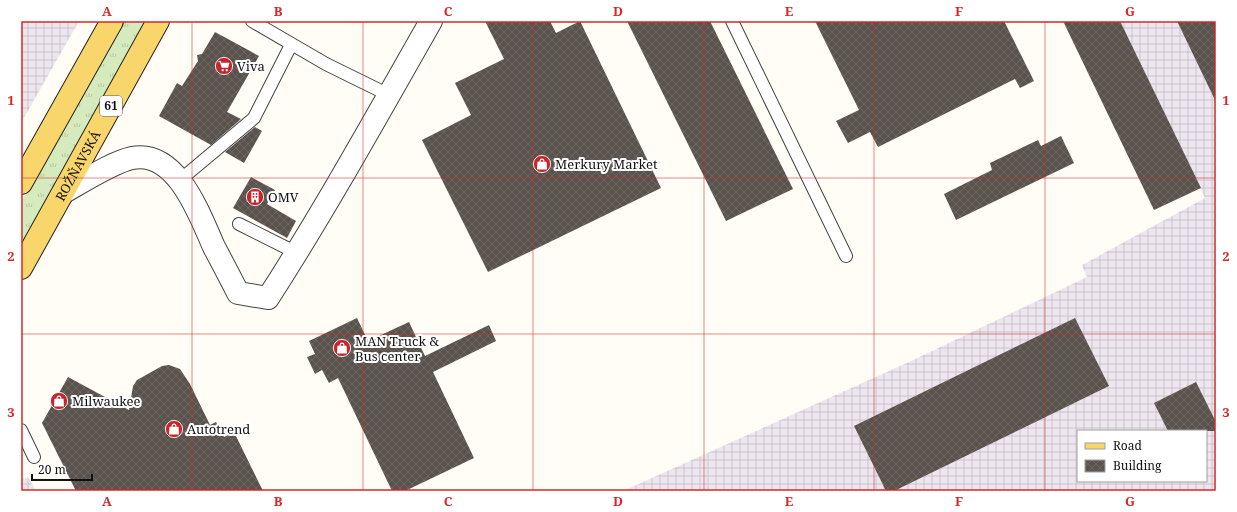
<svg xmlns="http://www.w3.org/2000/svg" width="1237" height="512" viewBox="0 0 1237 512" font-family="'Noto Serif',serif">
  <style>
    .industrial { fill: url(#industrial-grid); fill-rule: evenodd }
    .grass { fill: url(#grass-tufts) }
    .building { fill: url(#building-cross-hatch) }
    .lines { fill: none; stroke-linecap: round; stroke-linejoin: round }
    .service-casing { stroke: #444; stroke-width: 14 }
    .minor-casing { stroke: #444; stroke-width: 24 }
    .primary-casing { stroke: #222; stroke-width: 24 }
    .service { stroke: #fff; stroke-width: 12 }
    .minor { stroke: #fff; stroke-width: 22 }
    .primary { stroke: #f9d66b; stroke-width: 22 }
    .grid { fill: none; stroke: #d62828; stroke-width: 1; stroke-opacity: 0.55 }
    .labels { text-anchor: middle; stroke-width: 4; stroke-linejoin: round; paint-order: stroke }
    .shield { fill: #fff; stroke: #585858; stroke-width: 1 }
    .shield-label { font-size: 12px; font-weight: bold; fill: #111 }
    .poi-label { font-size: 13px; fill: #111; stroke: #fff; text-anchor: start }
    .street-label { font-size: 13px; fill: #111; stroke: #fff }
    .neatline { fill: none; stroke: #d62828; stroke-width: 1.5 }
    .grid-label { font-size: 13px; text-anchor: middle; font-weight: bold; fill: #d62828 }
  </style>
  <defs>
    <pattern id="industrial-grid" width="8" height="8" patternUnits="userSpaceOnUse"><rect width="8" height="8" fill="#eee6ef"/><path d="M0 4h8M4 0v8" fill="none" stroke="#cbc4cc"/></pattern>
    <pattern id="grass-tufts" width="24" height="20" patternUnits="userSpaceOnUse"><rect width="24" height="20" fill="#d5ebbd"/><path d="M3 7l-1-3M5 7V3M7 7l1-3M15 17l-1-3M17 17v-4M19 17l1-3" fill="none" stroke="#b6c8a1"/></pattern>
    <pattern id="building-cross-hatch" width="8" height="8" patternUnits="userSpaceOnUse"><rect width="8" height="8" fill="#5a524d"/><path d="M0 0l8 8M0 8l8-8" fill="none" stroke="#6d6662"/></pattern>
  </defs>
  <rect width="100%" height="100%" fill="#fffdf5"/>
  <!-- industrial -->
  <g class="industrial">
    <polygon points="21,21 79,21 21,123"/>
    <path d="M1120 21H1216V491H623L909 362 1087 277 1082 265 1205 198ZM1078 431H1206V481H1078Z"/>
    <polygon points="21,478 29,478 36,491 21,491"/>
  </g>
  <!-- grass -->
  <polygon class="grass" points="123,21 148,21 21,246 21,202"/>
  <!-- building -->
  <g class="building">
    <polygon points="485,21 550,21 556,33 580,21 661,188 488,272 422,140 471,115 455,83 504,59"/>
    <polygon points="627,21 710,21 793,189 726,221"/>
    <polygon points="815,21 1004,21 1034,81 1020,88 1015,79 878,147 870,132 848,143 836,121 859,110"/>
    <polygon points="1063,21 1120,21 1201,188 1154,210"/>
    <polygon points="1177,21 1216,21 1216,102"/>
    <polygon points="215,32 259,56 227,112 241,119 211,145 159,116 177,83 182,86 198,61 197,55 202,54"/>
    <polygon points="255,127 262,131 244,163 225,152"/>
    <polygon points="1061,136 1074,163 956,220 944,194 992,170 990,163 1038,140 1041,146"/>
    <polygon points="251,177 275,190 267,204 296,221 287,238 233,208"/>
    <polygon points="357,318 368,341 409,322 425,356 489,325 496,341 433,372 474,458 405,491 392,491 338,378 329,383 322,370 315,374 307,357 315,354 309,341"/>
    <polygon points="1075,318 1109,386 894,491 886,491 854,426"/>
    <polygon points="169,365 180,369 190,384 210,425 216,422 224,437 234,432 263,491 76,491 42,423 68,377 129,410 133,386 137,380 162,366"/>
    <polygon points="1196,382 1216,422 1216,431 1168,431 1154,403"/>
  </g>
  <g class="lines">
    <defs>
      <g id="service">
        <polyline points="252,21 326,64 389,95"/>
        <polyline points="732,21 846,256"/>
        <polyline points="180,180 254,118 291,45"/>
        <polyline points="239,224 297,253"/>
        <polyline points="21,430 34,457"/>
      </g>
      <path id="minor" d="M64 192C82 182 113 162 132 158 177 149 200 216 214 247 222 262 230 277 238 293L268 298C326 208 378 114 431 21"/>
      <g id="primary">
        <polyline points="21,183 112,21"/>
        <path id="s1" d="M21 268 158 21"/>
      </g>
    </defs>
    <!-- service casing -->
    <use href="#service" class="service-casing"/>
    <!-- minor casing -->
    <use href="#minor" class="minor-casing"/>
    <!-- primary casing -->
    <use href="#primary" class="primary-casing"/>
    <!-- service -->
    <use href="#service" class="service"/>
    <!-- minor -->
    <use href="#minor" class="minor"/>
    <!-- primary -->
    <use href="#primary" class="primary"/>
  </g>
  <!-- grid -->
  <path class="grid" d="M192 21V491M363 21V491M533 21V491M704 21V491M874 21V491M1045 21V491M21 178H1216M21 334H1216"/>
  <!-- icons -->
  <defs>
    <symbol id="supermarket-disc" viewBox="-11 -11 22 22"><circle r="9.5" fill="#c4262e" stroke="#fff"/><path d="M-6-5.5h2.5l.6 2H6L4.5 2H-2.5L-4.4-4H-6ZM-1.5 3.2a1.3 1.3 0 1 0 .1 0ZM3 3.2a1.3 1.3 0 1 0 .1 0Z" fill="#fff"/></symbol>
    <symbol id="shop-disc" viewBox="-11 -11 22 22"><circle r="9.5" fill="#c4262e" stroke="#fff"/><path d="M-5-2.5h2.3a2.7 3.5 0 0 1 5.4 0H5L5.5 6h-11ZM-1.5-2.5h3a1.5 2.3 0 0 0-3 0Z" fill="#fff"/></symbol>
    <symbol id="building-disc" viewBox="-11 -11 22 22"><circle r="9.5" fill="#c4262e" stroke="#fff"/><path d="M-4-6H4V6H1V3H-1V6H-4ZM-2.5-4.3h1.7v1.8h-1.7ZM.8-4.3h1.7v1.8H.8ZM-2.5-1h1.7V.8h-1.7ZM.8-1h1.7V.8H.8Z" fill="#fff"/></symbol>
  </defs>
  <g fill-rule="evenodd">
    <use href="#supermarket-disc" x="214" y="56" width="20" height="20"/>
    <use href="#shop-disc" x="532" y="154" width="20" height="20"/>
    <use href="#building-disc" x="245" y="187" width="20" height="20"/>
    <use href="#shop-disc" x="332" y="338" width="20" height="20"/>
    <use href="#shop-disc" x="49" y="391" width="20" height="20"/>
    <use href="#shop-disc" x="164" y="419" width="20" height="20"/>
  </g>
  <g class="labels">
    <!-- shield labels -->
    <rect class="shield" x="100" y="96" width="22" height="20" rx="3"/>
    <g class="shield-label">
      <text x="111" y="110">61</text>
    </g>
    <!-- poi labels -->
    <g class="poi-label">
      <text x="237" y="71">Viva</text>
      <text x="555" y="169">Merkury Market</text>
      <text x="268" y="202">OMV</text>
      <text x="355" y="346">MAN Truck &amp;<tspan x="355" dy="15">Bus center</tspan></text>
      <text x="72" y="406">Milwaukee</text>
      <text x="187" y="434">Autotrend</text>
    </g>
    <!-- street labels -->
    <g class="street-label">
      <text dy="5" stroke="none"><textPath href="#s1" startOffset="117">ROŽŇAVSKÁ</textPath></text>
    </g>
  </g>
  <!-- border -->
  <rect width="1237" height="512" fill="none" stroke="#ffffff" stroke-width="44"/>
  <!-- legend -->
  <rect x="1077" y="430" width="130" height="52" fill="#ffffff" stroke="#a0a0a0"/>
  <rect x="1085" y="443" width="20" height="6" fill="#f9d66b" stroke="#a0a0a0"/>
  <text x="1113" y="450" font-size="12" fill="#111111">Road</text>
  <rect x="1085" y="460" width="20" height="12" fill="url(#building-cross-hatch)" stroke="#a0a0a0"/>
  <text x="1113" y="470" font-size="12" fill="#111111">Building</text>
  <!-- scale -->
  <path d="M32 474v6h60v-6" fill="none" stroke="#111111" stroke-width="2"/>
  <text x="38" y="474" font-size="12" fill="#111111" stroke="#ffffff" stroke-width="3" paint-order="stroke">20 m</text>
  <rect x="22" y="22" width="1193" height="468" class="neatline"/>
  <g class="grid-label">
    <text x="107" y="16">A</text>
    <text x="278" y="16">B</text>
    <text x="448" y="16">C</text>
    <text x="618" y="16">D</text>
    <text x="789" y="16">E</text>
    <text x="959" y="16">F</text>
    <text x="1130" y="16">G</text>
    <text x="11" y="105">1</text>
    <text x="1226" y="105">1</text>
    <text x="11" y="261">2</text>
    <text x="1226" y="261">2</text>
    <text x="11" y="417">3</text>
    <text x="1226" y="417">3</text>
    <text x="107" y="506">A</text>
    <text x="278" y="506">B</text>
    <text x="448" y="506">C</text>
    <text x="618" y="506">D</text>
    <text x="789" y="506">E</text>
    <text x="959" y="506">F</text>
    <text x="1130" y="506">G</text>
  </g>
</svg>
